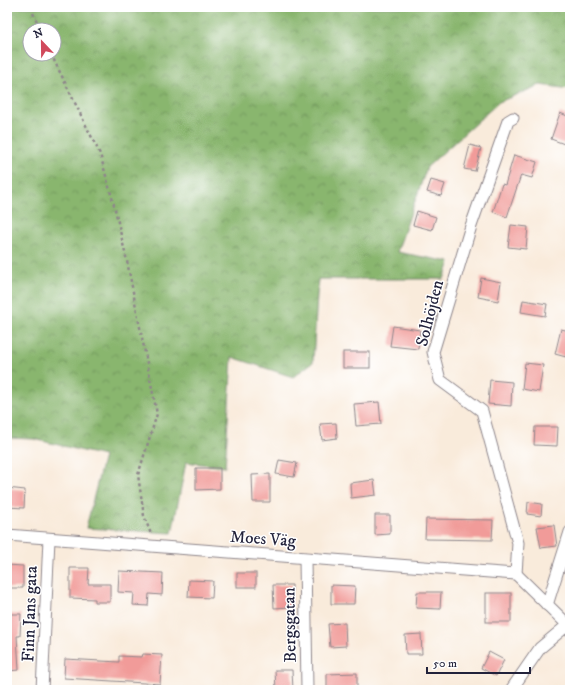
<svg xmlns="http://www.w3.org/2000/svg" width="577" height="697" viewBox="0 0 577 697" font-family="'IM FELL DW Pica',serif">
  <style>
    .forest { fill: url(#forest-crowns); stroke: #566c54; fill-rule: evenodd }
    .building { fill: #f19b99 }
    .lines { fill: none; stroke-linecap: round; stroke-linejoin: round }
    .minor-casing { stroke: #8e868b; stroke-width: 13 }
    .path { stroke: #8e868b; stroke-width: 2.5; stroke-dasharray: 3 3; stroke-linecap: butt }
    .minor { stroke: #fff; stroke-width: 11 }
    .labels { text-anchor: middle; stroke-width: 3; stroke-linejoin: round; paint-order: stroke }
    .street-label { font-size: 17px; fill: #22223b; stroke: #fff }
  </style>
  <defs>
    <pattern id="forest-crowns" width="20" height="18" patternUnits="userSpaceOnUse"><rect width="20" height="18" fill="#89b66e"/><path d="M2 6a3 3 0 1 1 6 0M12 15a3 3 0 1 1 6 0" fill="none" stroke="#70945c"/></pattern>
  </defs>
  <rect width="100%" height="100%" fill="#fff"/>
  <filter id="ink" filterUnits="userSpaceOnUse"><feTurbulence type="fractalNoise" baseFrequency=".025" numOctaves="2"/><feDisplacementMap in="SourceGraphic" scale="8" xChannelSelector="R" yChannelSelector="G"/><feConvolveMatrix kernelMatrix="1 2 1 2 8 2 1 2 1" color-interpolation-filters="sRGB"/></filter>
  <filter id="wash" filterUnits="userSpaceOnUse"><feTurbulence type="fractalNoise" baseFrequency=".012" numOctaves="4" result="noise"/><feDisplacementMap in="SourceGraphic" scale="16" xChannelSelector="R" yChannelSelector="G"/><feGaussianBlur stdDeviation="0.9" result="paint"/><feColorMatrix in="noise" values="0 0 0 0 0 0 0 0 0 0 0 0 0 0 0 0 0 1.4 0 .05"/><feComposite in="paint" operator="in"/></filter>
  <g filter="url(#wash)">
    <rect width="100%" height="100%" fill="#f9ebdb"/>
    <!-- forest -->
    <path class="forest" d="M7 7H570V89L540 85 499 102 427 167 397 252 450 262 444 279H318L313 362 293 377 232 357 225 467 186 462 172 533 86 528 104 456 34 439 7 438ZM30 30H54V54H30Z"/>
    <g id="blocks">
      <!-- building -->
      <g class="building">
        <polygon points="560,113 570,117 570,135 567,145 551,139"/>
        <polygon points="470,145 481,148 475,171 464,169"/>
        <polygon points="514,155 537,162 532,178 521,175 507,217 493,212 502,184 505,185"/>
        <polygon points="431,180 445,184 441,196 427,192"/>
        <polygon points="417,211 436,217 432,230 413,225"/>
        <polygon points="511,225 528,227 526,249 508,247"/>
        <polygon points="481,278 501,282 498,301 478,297"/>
        <polygon points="523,300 547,304 545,316 521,312"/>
        <polygon points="393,326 420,330 418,349 390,346"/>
        <polygon points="561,329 570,331 566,357 555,354"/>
        <rect x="343" y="352" width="27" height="16"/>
        <polygon points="525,363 543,365 539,392 522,389"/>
        <polygon points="490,380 512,382 511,406 488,404"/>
        <polygon points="379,402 381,424 356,426 354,404"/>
        <polygon points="336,423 337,438 322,440 320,424"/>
        <polygon points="535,427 558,427 557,446 534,445"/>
        <polygon points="279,460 297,463 294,477 276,474"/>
        <polygon points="196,468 220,468 220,489 196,490"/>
        <polygon points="270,474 270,502 253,502 252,475"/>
        <polygon points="374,480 376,495 351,498 350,483"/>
        <polygon points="7,488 25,490 24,508 7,507"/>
        <polygon points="528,502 542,504 541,516 527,514"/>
        <polygon points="375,515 390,515 390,534 375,535"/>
        <polygon points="426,519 493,520 492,540 425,539"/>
        <polygon points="554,525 557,546 541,548 537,527"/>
        <polygon points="7,565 23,566 23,588 7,588"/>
        <polygon points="70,568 89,568 88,584 110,584 110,602 95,602 95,599 70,598"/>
        <polygon points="119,571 163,573 162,595 149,594 148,606 133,605 134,593 118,592"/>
        <rect x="237" y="573" width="19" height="14"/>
        <polygon points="189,580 213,581 212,598 188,597"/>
        <polygon points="273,585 292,585 292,607 274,608"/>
        <polygon points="331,585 355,586 354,604 331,604"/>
        <polygon points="417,592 441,592 440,609 416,608"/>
        <rect x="486" y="593" width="25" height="29"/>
        <polygon points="7,614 21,614 20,636 17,636 19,670 7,671"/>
        <polygon points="345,623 346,646 330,647 328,624"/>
        <polygon points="421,634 422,654 406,654 405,635"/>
        <polygon points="489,652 504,660 496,676 481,668"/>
        <polygon points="143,654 162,655 160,684 64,678 65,659 119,662 119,656 142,657"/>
        <polygon points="275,670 292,670 293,690 276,690"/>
        <polygon points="357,673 357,690 327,690 327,674"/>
      </g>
    </g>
  </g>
  <g filter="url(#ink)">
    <use href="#blocks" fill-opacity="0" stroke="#8e868b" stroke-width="1"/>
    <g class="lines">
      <defs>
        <g id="minor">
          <polyline points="513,118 508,121 471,226 433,352 440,380 482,411 518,543 516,574"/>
          <polyline points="7,535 516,574"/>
          <polyline points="305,559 307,690"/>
          <polyline points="516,574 568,625"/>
          <polyline points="547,605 570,532"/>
          <polyline points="42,690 49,539"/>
          <polyline points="511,690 540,648 570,623"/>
        </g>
      </defs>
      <!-- minor casing -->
      <use href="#minor" class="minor-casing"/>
      <!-- path -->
      <g class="path">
        <polyline points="33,7 33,13 41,30"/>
        <polyline points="51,54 100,154 114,205 127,261 157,414 138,475 144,516 151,534"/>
      </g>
      <!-- minor -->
      <use href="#minor" class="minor"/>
    </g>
  </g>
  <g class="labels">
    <!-- street labels -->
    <g class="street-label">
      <text transform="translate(429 313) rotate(-76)" y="6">Solhöjden</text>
      <text transform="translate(263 538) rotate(4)" y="6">Moes Väg</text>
      <text transform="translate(29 614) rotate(-88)" y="6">Finn Jans gata</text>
      <text transform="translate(289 625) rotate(-91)" y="6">Bergsgatan</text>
    </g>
  </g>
  <!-- margin -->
  <rect width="577" height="697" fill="none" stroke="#fff" stroke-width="24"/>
  <!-- north arrow -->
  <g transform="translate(42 42) rotate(338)"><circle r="19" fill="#ffffff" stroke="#a7a7b1"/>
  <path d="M0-3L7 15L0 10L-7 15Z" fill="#d1495b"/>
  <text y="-6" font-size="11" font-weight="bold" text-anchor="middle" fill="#22223b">N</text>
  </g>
  <!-- scale -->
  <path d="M427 667v6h103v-6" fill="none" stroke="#22223b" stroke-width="2"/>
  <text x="433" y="667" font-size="12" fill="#22223b" stroke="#ffffff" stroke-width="3" paint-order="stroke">50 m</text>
</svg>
